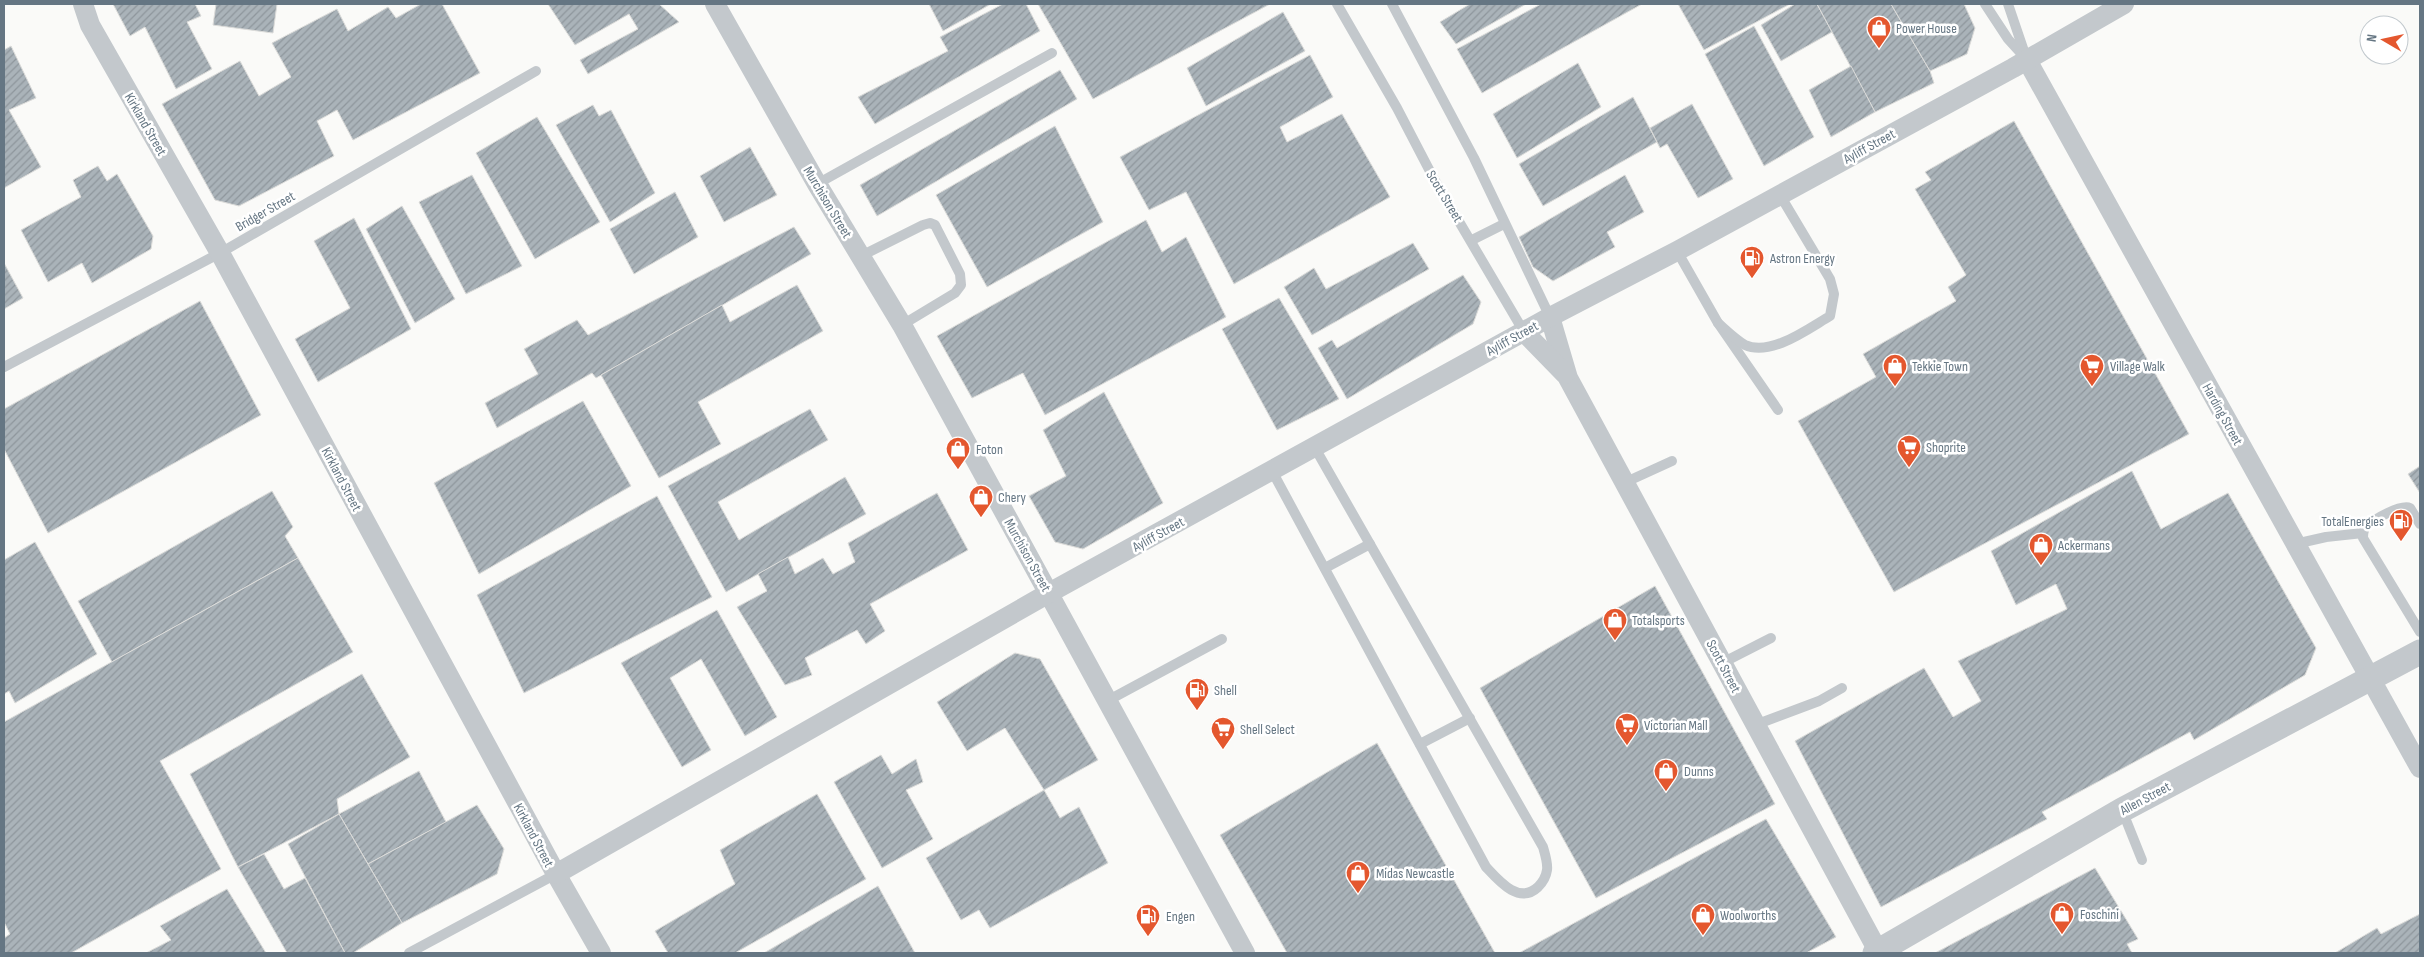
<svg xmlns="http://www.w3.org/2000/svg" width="2424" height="957" viewBox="0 0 2424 957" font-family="'Sofia Sans Condensed',sans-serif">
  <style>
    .building { fill: url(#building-hatch); stroke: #dcdcda }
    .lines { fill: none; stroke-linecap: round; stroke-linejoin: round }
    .service { stroke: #c3c8cc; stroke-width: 10 }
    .minor { stroke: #c3c8cc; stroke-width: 20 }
    .tertiary { stroke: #c3c8cc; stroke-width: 25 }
    .labels { text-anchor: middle; stroke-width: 5; stroke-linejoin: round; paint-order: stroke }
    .poi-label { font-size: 14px; fill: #657683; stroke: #fff; text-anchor: start }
    .street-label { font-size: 14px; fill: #657683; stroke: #fff }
  </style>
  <defs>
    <pattern id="building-hatch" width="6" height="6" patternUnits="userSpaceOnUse" patternTransform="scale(1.25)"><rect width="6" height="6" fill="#aab3b9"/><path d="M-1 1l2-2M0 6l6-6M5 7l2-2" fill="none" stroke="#8e969c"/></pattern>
  </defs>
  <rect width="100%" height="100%" fill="#fafaf8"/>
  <!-- building -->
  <g class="building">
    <polygon points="113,4 195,4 201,16 187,22 212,69 176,89 145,27 130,36"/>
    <polygon points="216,4 277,4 273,33 213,25"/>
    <polygon points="421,4 442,4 480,73 353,140 337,110 317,121 334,156 239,206 215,200 162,104 240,61 259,96 291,77 272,43 337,9 348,31 388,7 396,18"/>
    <polygon points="548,4 659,4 679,22 588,74 580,60 638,29 629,14 575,45"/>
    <polygon points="929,4 991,4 943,31"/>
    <polygon points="1003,4 1026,4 1040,31 875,124 858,97 948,51 940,37"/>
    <polygon points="1038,4 1270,4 1093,99"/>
    <polygon points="1470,4 1526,4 1456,44 1440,22"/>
    <polygon points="1541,4 1642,4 1482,93 1457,49"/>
    <polygon points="1678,4 1790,4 1704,50"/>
    <polygon points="1795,4 1817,4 1832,32 1781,61 1761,25"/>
    <polygon points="1817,4 1891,4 1930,71 1934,83 1875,112"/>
    <polygon points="1891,4 1964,4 1975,28 1967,54 1930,71"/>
    <polygon points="1283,12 1305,51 1206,106 1187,68"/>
    <polygon points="1754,26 1814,137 1764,166 1705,54"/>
    <polygon points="11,46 36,98 9,110 41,167 4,188 4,50"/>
    <polygon points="1310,55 1333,97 1280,127 1287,142 1342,114 1390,197 1234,284 1186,192 1149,210 1120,157"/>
    <polygon points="1578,63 1601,107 1517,158 1493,114"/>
    <polygon points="1851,66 1875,112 1831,137 1809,90"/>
    <polygon points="1060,70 1077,99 877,216 860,185"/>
    <polygon points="1633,97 1657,142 1543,206 1519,164"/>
    <polygon points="1692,104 1733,179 1698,198 1667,144 1660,148 1650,128"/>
    <polygon points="593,105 599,116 611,110 655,193 610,222 556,125"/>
    <polygon points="537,117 600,222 535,259 476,153"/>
    <polygon points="2014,121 2189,434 1894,592 1798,421 1876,377 1863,354 1956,301 1948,287 1966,275 1915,189 1931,180 1925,172"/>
    <polygon points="1055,126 1103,222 987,287 936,195"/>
    <polygon points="750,147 777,195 724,222 700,176"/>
    <polygon points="98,166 107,181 117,174 153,236 151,249 92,283 82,263 48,282 21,230 81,197 73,180"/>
    <polygon points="472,175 522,266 466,294 419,202"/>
    <polygon points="1625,175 1644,212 1607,232 1615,247 1553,281 1533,267 1519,237"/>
    <polygon points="675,192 698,237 634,274 610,229"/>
    <polygon points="402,206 455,299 415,323 366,229"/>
    <polygon points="354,218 411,329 318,382 295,339 350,308 314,241"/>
    <polygon points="1146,220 1162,252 1186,237 1226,317 1045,415 1023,373 972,398 937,336"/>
    <polygon points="794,227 811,254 596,378 592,373 497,428 485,403 538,374 524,349 577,320 588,335"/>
    <polygon points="1413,243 1429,269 1312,335 1284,287 1314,268 1326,289"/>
    <polygon points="4,263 23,298 4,309"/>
    <polygon points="1463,275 1481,302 1473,324 1347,399 1318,348 1332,340 1337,348"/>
    <polygon points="797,285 823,331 698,402 721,444 659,478 601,375 722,305 730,322"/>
    <polygon points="1279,298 1339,399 1277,430 1222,329"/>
    <polygon points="200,301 261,415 48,533 4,449 4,409"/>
    <polygon points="1104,392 1163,503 1083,549 1055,542 1029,496 1066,476 1043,430"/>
    <polygon points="583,401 631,486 479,574 434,483"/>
    <polygon points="810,409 828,440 718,502 739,540 845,477 866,514 726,592 668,486"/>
    <polygon points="2420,466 2420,493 2408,474"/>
    <polygon points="2132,471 2161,529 2228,493 2316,648 2305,675 2194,740 2190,732 2042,812 2047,819 1881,907 1795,741 1924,668 1953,717 1981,701 1958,661 2067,609 2056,584 2016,605 1991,551"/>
    <polygon points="272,491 293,527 285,536 298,558 112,662 78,601"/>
    <polygon points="937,493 968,550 870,604 885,631 866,644 857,630 805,658 812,675 785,685 737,607 767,591 758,574 788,557 795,574 823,558 833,574 855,562 848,543"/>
    <polygon points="657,496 712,597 524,693 477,595"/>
    <polygon points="35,542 97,654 15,703 9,691 4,694 4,560"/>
    <polygon points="298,558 353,652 160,761 221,869 71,953 4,953 4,938 10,934 4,922 4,722"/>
    <polygon points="1655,586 1775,804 1596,898 1480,688"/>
    <polygon points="717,610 777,717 745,736 701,659 670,678 711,750 682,767 621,663"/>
    <polygon points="1015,653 1040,659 1098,760 1044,790 1005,728 967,751 937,702"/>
    <polygon points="362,674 410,757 337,799 339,814 238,867 190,774"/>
    <polygon points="1377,743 1495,953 1287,953 1220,835"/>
    <polygon points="881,755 892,774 916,759 923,782 906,790 933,839 882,868 834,782"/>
    <polygon points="419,771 446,822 368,864 339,814"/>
    <polygon points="1044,790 1060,818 1079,807 1108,863 990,928 979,910 961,920 926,858"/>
    <polygon points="817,794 866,879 735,953 668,953 655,931 735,884 720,850"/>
    <polygon points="477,805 504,849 497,874 402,923 368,864"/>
    <polygon points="339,814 402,923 353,953 345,953 288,844"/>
    <polygon points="1766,819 1836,937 1806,953 1519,953"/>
    <polygon points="264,854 284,889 305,878 345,953 287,953 238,867"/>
    <polygon points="2095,868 2138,939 2127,944 2132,953 1935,953"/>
    <polygon points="878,886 915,953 764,953"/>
    <polygon points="227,889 266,953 146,953 171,940 160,926"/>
    <polygon points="2420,914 2420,953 2335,953 2377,928 2381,934"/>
  </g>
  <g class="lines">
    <!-- service -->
    <g class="service">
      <polyline points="1337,4 1397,108 1434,179 1524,332"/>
      <polyline points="1392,4 1474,158 1550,317"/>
      <polyline points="1985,4 2008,39 2027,60"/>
      <polyline points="2008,4 2026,57"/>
      <polyline points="817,184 1052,53"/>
      <polyline points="1472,240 1504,224"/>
      <polyline points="1677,251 1718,323 1778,410"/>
      <polyline points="861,256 923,225 930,223 935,225 960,274 961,285 955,293 902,325"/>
      <path d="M1718 323C1726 330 1735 339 1745 345 1771 357 1809 328 1830 316L1834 294 1830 279 1780 195"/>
      <polyline points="4,367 220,253 536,71"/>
      <path d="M1272 471 1486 867C1499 881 1519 905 1538 887 1543 882 1546 877 1547 870 1548 863 1545 854 1543 847L1315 448"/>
      <polyline points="1626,482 1672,461"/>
      <path d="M2420 524 2410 508C2401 504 2374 519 2366 527 2363 530 2363 534 2363 538L2420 632"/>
      <polyline points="2295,544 2326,537 2363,533"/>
      <polyline points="1325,568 1370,544"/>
      <polyline points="1722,663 1771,638"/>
      <polyline points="1107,701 1222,639"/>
      <polyline points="1755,725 1819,701 1842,688"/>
      <polyline points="1420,744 1470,718"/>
      <polyline points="2122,810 2142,860"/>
      <polyline points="409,953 556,874"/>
    </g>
    <!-- minor -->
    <g class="minor">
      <polyline points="83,4 90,25 220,253 556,874 601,953"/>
      <polyline points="715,4 817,184 902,325 1245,953"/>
      <polyline points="2027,60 2420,768"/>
      <polyline points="1550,317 1568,378 1878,951"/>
      <polyline points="1524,332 1565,374"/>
      <polyline points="556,874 1049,593 1550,317 1677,251 2013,68 2124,4"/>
    </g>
    <!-- tertiary -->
    <polyline class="tertiary" points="1875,953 2122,810 2420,652"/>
  </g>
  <!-- icons -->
  <defs>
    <symbol id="shop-pin" viewBox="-11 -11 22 30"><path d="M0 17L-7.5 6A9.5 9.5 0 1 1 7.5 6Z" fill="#e4572e" stroke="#fff"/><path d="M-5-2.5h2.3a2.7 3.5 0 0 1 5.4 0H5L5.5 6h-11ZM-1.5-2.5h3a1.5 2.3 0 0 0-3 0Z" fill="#fff"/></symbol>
    <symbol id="fuel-pin" viewBox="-11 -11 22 30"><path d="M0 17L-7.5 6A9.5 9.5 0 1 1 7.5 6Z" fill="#e4572e" stroke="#fff"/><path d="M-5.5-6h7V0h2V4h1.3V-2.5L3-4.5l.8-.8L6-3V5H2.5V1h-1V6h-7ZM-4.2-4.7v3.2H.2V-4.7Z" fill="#fff"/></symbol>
    <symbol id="supermarket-pin" viewBox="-11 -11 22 30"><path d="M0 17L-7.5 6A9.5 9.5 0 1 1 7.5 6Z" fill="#e4572e" stroke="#fff"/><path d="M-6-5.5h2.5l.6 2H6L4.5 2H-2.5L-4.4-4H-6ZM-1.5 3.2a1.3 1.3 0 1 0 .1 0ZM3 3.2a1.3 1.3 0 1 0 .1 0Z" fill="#fff"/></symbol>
  </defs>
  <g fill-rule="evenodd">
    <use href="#shop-pin" x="1865" y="14" width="28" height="38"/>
    <use href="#fuel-pin" x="1738" y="244" width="28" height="38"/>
    <use href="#shop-pin" x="1881" y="352" width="28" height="38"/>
    <use href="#supermarket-pin" x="2078" y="352" width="28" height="38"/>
    <use href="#supermarket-pin" x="1895" y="433" width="28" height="38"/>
    <use href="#shop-pin" x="944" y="435" width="28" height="38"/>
    <use href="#shop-pin" x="967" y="483" width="28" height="38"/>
    <use href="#fuel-pin" x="2387" y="507" width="28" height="38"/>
    <use href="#shop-pin" x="2027" y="531" width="28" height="38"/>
    <use href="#shop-pin" x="1601" y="606" width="28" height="38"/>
    <use href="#fuel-pin" x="1183" y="676" width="28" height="38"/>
    <use href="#supermarket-pin" x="1613" y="711" width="28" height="38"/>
    <use href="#supermarket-pin" x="1209" y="715" width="28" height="38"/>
    <use href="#shop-pin" x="1652" y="757" width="28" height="38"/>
    <use href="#shop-pin" x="1344" y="859" width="28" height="38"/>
    <use href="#shop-pin" x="2048" y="900" width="28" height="38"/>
    <use href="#shop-pin" x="1689" y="901" width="28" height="38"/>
    <use href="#fuel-pin" x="1134" y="902" width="28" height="38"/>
  </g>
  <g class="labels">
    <!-- poi labels -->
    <g class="poi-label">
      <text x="1896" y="33">Power House</text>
      <text x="1770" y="263">Astron Energy</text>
      <text x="1912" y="371">Tekkie Town</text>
      <text x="2110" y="371">Village Walk</text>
      <text x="1926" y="452">Shoprite</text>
      <text x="976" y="454">Foton</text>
      <text x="998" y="502">Chery</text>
      <text x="2384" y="526" text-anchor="end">TotalEnergies</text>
      <text x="2058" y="550">Ackermans</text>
      <text x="1632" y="625">Totalsports</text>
      <text x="1214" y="695">Shell</text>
      <text x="1644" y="730">Victorian Mall</text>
      <text x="1240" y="734">Shell Select</text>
      <text x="1684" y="776">Dunns</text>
      <text x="1376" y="878">Midas Newcastle</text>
      <text x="2080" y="919">Foschini</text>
      <text x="1720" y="920">Woolworths</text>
      <text x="1166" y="921">Engen</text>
    </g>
    <!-- street labels -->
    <g class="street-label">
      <text transform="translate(146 124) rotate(60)" y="5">Kirkland Street</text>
      <text transform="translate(1869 146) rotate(-29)" y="5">Ayliff Street</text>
      <text transform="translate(1445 196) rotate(59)" y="5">Scott Street</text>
      <text transform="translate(828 202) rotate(59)" y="5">Murchison Street</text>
      <text transform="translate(265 211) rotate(-30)" y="5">Bridger Street</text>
      <text transform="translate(1512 338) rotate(-29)" y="5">Ayliff Street</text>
      <text transform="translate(2223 414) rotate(61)" y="5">Harding Street</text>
      <text transform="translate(342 479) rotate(62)" y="5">Kirkland Street</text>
      <text transform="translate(1158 534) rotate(-29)" y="5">Ayliff Street</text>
      <text transform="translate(1028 555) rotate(61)" y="5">Murchison Street</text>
      <text transform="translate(1724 666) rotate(62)" y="5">Scott Street</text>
      <text transform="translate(2145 798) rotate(-28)" y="5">Allen Street</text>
      <text transform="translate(534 835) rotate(62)" y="5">Kirkland Street</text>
    </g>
  </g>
  <!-- border -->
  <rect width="2424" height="957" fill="none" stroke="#657683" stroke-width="10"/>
  <!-- north arrow -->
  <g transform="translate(2384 40) rotate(279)"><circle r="24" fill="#ffffff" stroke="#c1c8cd"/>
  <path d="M0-4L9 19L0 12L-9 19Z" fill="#e4572e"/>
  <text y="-8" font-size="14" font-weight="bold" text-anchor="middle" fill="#657683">N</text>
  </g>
</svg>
